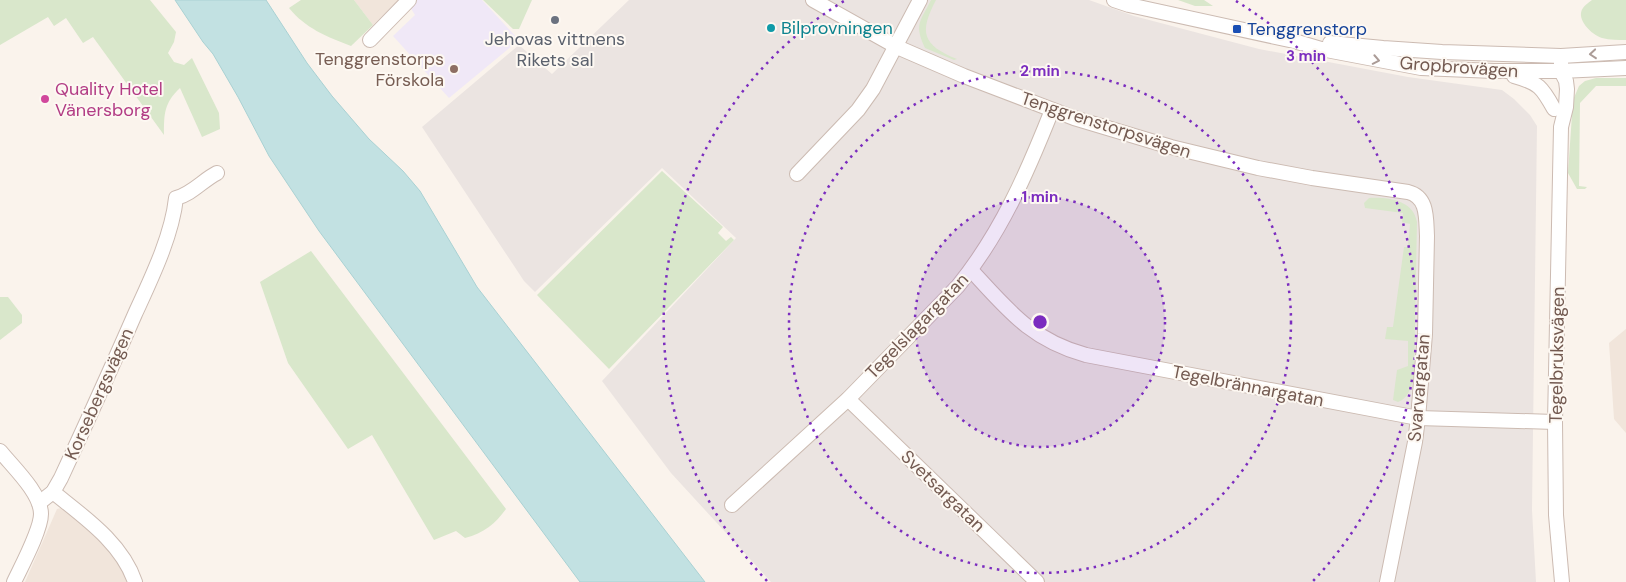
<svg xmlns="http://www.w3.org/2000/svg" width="1626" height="582" viewBox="0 0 1626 582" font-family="'DM Sans',sans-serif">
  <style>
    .residential { fill: #f1e5db }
    .industrial { fill: #ebe4e1 }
    .education { fill: #f0e8f7 }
    .green { fill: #d9e7cb }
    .water { fill: #c2e1e2; stroke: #a9d1d3 }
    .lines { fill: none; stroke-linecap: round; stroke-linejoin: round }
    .minor-casing { stroke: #ccbbb2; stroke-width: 16 }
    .minor { stroke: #fff; stroke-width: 14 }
    .oneway { stroke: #ab9c97 }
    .ring { fill: none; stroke: #7b2cbf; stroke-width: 2.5; stroke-dasharray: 2.5 5 }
    .worship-dot { fill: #6b7280; stroke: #fdf8f2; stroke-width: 2 }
    .culture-dot { fill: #0f9aa8; stroke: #fdf8f2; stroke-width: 2 }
    .transit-dot { fill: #1a4fb4; stroke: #fdf8f2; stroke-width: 2 }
    .education-dot { fill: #8d6e63; stroke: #fdf8f2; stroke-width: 2 }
    .hotel-dot { fill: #d1479c; stroke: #fdf8f2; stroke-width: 2 }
    .labels { text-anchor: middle; stroke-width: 4; stroke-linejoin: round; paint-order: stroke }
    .culture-label { font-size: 18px; fill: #0d838f; stroke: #fdf8f2; text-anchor: start }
    .transit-label { font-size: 18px; fill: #164399; stroke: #fdf8f2; text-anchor: start }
    .worship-label { font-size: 18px; fill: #5b616d; stroke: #fdf8f2 }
    .education-label { font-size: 18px; fill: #785e54; stroke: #fdf8f2; text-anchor: end }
    .street-label { font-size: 18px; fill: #735a51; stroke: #fdf8f2 }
    .hotel-label { font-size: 18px; fill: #b23c85; stroke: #fdf8f2; text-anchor: start }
    .centre { fill: #7b2cbf; stroke: #fdf8f2; stroke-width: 2.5 }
    .ring-label { font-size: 15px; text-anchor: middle; font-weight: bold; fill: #7b2cbf; stroke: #fdf8f2; stroke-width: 4; stroke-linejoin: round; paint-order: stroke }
  </style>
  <rect width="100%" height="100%" fill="#faf3ec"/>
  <!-- residential -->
  <g class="residential">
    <polygon points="354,0 399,0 373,25"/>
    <polygon points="1626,329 1626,433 1614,419 1609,343"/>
    <polygon points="61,508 80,518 109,550 124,572 129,582 25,582 57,509"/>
  </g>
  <!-- industrial -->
  <polygon class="industrial" points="629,0 1089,0 1134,16 1259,49 1408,77 1502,90 1514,99 1530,115 1537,126 1532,510 1536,582 771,582 671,473 602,381 736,238 662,168 535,292 524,281 422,127 519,45 552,74"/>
  <!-- education -->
  <polygon class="education" points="417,0 482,0 519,40 449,98 393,36 415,15 410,7"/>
  <!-- green -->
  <g class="green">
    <path d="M0 0H150L176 32 174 42 168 53 174 62 184 65 192 58 219 113 220 129 202 137 180 88C164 103 164 114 164 135L93 37 83 43 66 18 54 26 48 17 0 45Z"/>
    <path d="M301 0H354L373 25 351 46C327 37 305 28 289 8Z"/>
    <polygon points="483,0 532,0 519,29 513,29"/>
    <path d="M931 0H936C919 32 922 45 957 59L954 60 925 48C914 24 920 22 931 0Z"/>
    <polygon points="1178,0 1204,0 1213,6 1195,6"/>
    <path d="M1592 0H1626V40C1618 40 1610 40 1602 38 1592 35 1575 19 1583 8 1585 5 1589 2 1592 0Z"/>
    <polygon points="1596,78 1626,78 1626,86 1596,86 1580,103 1579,186 1587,187 1585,189 1577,189 1568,173 1573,100 1579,86 1585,81"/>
    <polygon points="662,171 723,227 718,233 726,241 731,237 734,240 609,369 537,295"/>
    <path d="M1369 198C1388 197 1413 200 1417 222L1414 376C1411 387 1409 398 1398 402L1393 400 1397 370 1408 366V341L1385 339 1387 327H1393L1404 247H1408L1410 224 1402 222 1403 213 1365 208 1364 203Z"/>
    <path d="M311 251 506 509C495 524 484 533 465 538L456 531 434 540 372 435 348 449 288 363 260 282Z"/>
    <polygon points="0,297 8,297 22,315 22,323 0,340"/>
  </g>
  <!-- water -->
  <polygon class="water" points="175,0 266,0 307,63 332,96 369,139 403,171 420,191 477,287 705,582 580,582 319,231 269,156 238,97 213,54 203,42"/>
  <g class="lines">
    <defs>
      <g id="minor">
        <path d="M813 0 897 47 964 76 1074 118 1171 147 1258 168 1312 178 1408 192C1428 197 1426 218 1427 236L1425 334 1418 418 1415 442 1387 582"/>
        <polyline points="1114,0 1129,5 1294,41 1321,49 1421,68 1494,71 1561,71 1626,68"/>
        <polyline points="370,40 409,0"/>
        <polyline points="1330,43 1383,48 1442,52 1561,56 1626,52"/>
        <polyline points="1561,56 1561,71 1566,81 1567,89 1566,107 1561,127 1555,422 1556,515 1562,582"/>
        <path d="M1514 76C1539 83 1542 87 1554 109"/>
        <polyline points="797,174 858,110 873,89 920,0"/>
        <path d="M971 270C1008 310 1031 340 1086 355L1418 418 1555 422"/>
        <polyline points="848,399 1037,582"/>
        <path d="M0 451C13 467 41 493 41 514 41 530 21 567 14 582"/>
        <path d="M53 492C84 517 122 543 135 582"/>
        <path d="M39 503 53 492 61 478C86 424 111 369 135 314 151 279 172 236 176 198 192 194 203 180 217 173"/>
        <path d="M732 505 848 399 958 286C1001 233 1027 173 1052 110"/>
      </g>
    </defs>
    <!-- minor casing -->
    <use href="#minor" class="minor-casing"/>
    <!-- minor -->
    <use href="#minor" class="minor"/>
  </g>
  <!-- one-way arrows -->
  <defs><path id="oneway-chevron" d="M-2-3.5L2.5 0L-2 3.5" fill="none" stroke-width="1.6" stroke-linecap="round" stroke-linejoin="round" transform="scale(1.25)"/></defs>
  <g class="oneway">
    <use href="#oneway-chevron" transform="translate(1593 54) rotate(175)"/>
    <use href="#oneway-chevron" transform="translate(1376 60) rotate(11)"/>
  </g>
  <!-- distance rings -->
  <circle cx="1040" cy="322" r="125" fill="#7b2cbf" fill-opacity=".12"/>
  <g class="ring">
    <circle cx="1040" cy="322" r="125"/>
    <circle cx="1040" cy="322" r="251"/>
    <path d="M767 581A376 376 0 0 1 844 1M1236 1A376 376 0 0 1 1313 581"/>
  </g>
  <!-- markers -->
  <circle class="worship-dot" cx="555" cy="20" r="5"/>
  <circle class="culture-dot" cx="771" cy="28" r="5"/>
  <rect class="transit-dot" x="1232" y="24" width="10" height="10" rx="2.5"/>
  <circle class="education-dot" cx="454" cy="69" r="5"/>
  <circle class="hotel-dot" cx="45" cy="99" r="5"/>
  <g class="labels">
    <!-- culture labels -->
    <g class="culture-label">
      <text x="781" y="34">Bilprovningen</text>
    </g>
    <!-- transit labels -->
    <g class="transit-label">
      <text x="1247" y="35">Tenggrenstorp</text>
    </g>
    <!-- worship labels -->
    <g class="worship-label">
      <text x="555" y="45">Jehovas vittnens<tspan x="555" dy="21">Rikets sal</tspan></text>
    </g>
    <!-- education labels -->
    <g class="education-label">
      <text x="444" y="65">Tenggrenstorps<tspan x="444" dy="21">Förskola</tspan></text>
    </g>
    <!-- street labels -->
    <g class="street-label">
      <text transform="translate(1459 67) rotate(4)" y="6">Gropbrovägen</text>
      <text transform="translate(1106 125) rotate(18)" y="6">Tenggrenstorpsvägen</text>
      <text transform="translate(917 326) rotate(-46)" y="6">Tegelslagargatan</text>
      <text transform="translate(1557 355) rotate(-89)" y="6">Tegelbruksvägen</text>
      <text transform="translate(1248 386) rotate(11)" y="6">Tegelbrännargatan</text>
      <text transform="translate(1419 388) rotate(-85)" y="6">Svarvargatan</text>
      <text transform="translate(99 394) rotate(-66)" y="6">Korsebergsvägen</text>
      <text transform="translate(943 491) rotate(44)" y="6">Svetsargatan</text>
    </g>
    <!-- hotel labels -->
    <g class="hotel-label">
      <text x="55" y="95">Quality Hotel<tspan x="55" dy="21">Vänersborg</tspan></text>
    </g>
  </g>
  <circle cx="1040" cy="322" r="8" class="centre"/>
  <g class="ring-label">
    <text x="1306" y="61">3 min</text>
    <text x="1040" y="76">2 min</text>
    <text x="1040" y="202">1 min</text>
  </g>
</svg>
